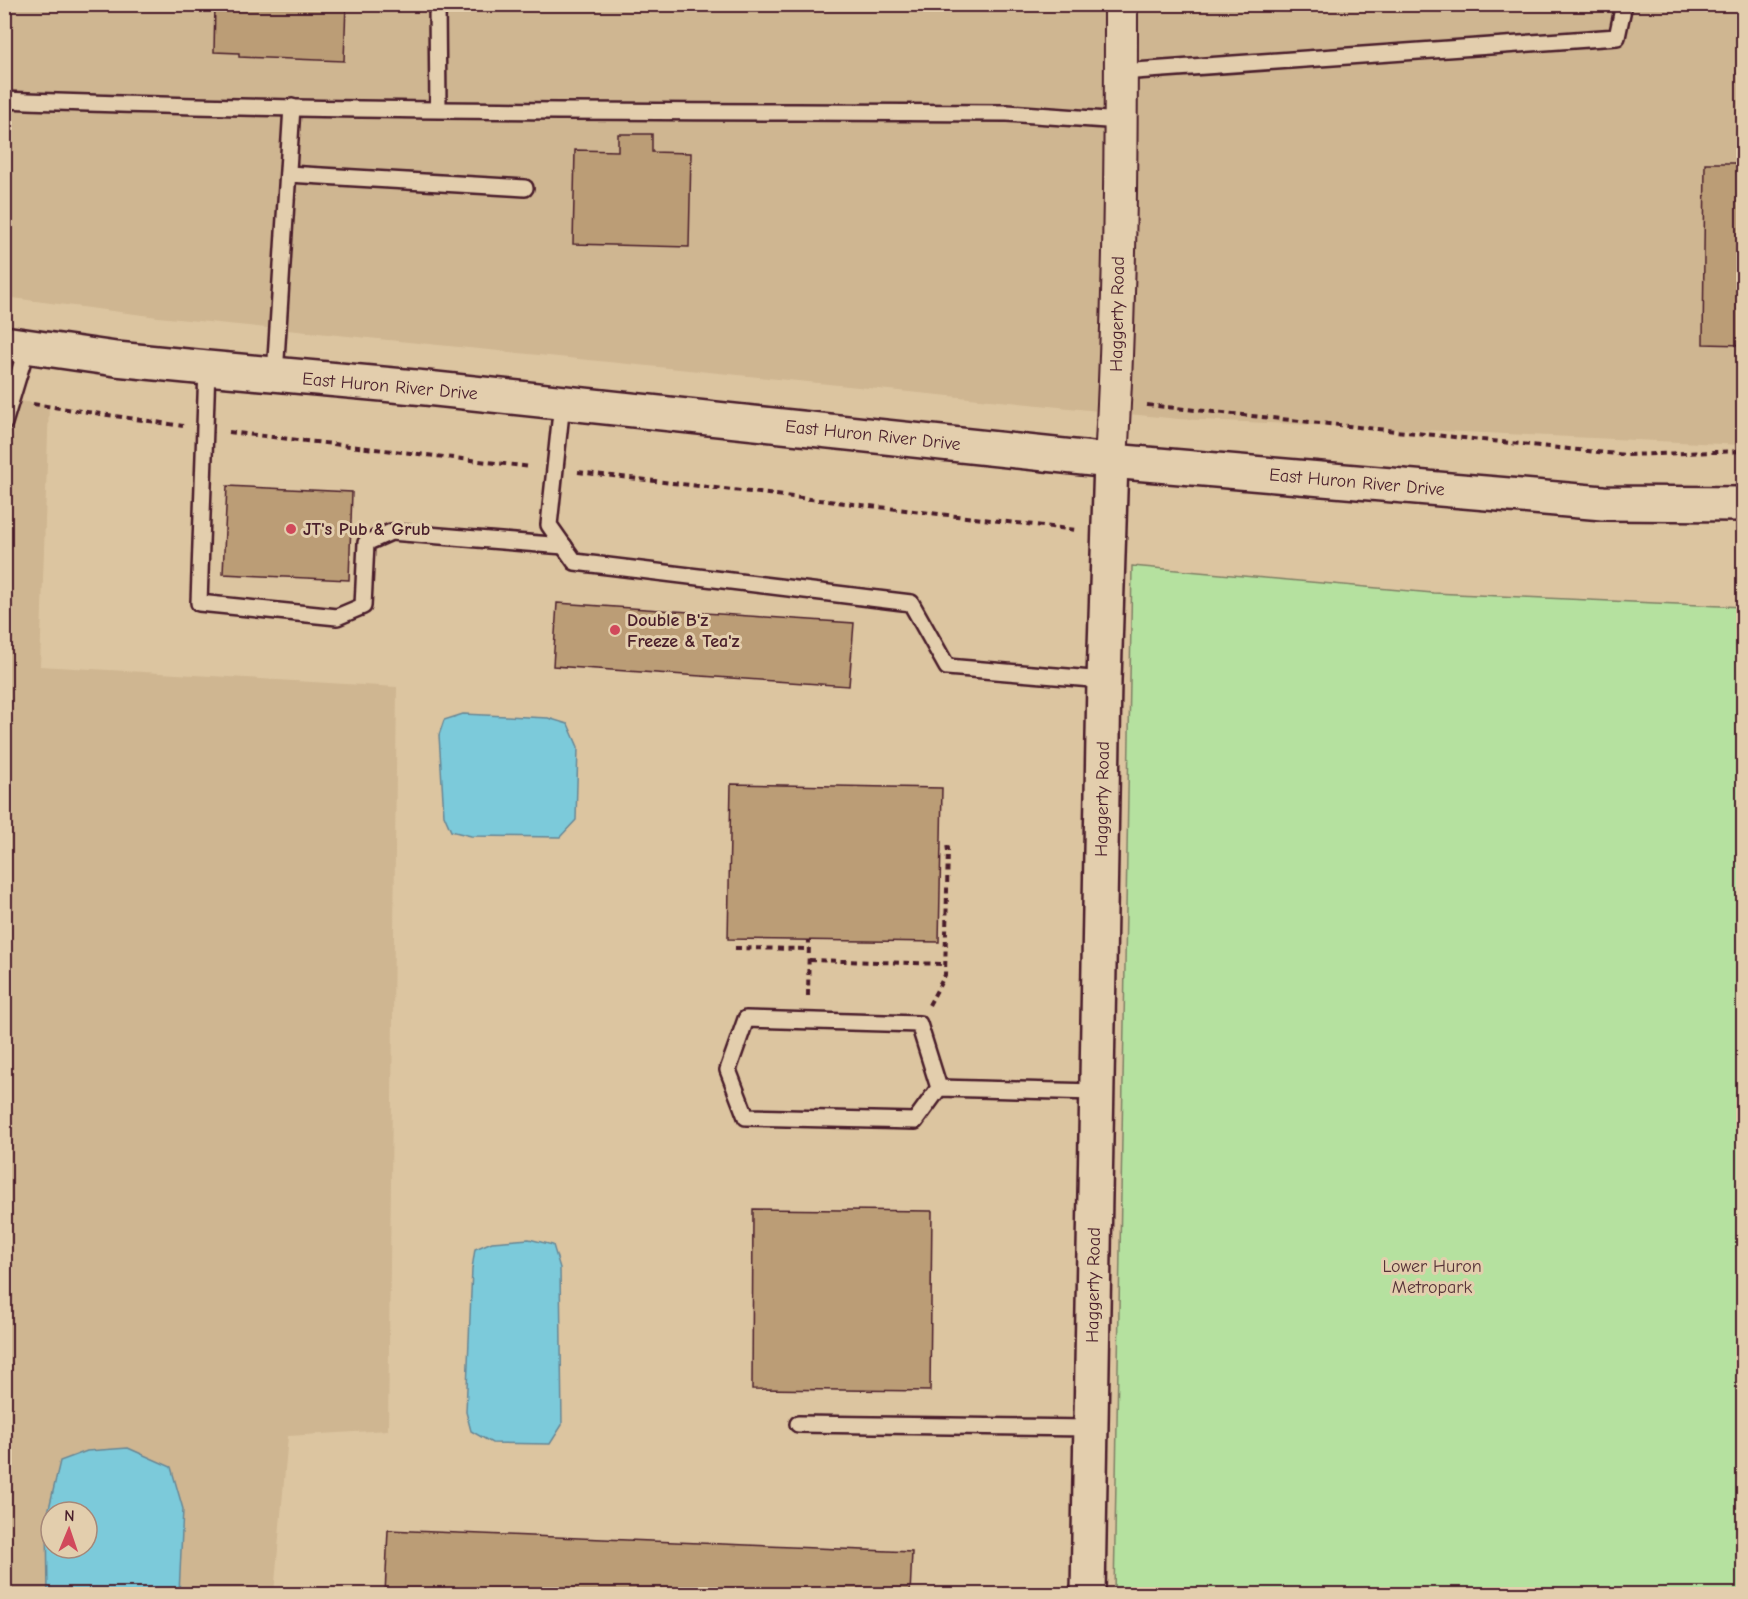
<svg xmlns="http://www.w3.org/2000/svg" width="1748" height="1599" viewBox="0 0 1748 1599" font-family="'Comic Neue',sans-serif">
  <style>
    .built { fill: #cfb691; fill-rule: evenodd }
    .green { fill: #b5e19f; stroke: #808065; stroke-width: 1.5 }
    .water { fill: #7ccada; stroke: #688694; stroke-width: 1.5; fill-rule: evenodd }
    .building { fill: #bb9d76; stroke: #4a1f2b; stroke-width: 1.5 }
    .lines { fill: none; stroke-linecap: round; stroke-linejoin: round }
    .service-casing { stroke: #4a1f2b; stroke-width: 20 }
    .minor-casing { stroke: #4a1f2b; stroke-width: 36 }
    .tertiary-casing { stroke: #4a1f2b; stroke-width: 38 }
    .secondary-casing { stroke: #4a1f2b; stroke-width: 38 }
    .path { stroke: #4a1f2b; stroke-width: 4; stroke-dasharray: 6 4.5; stroke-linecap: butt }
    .service { stroke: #e3cead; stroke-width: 15 }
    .minor { stroke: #e3cead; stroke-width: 32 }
    .tertiary { stroke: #e3cead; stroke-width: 33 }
    .secondary { stroke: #e3cead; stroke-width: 33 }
    .poi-dot { fill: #d1495b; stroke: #e3cead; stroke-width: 2 }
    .labels { text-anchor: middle; stroke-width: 6; stroke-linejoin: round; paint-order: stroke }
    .street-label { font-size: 18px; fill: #4a1f2b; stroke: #e3cead }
    .poi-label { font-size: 18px; font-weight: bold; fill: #4a1f2b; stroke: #e3cead; text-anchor: start }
    .park-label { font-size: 18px; fill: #553237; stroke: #e3cead }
  </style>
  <rect width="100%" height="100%" fill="#dcc5a0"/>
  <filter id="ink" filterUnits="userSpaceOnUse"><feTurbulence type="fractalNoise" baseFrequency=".0167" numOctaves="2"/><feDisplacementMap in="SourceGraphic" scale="12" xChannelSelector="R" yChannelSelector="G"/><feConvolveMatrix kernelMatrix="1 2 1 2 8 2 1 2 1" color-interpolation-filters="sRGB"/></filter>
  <g filter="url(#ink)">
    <!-- built -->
    <g class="built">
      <polygon points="5,5 1743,5 1743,445 1179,419 158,317 5,297"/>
      <path d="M5 399 49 405 40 666 397 687 388 1430 288 1436 274 1594H5ZM51 1512H87V1548H51Z"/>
    </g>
    <!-- green -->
    <polygon class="green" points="1132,566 1433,593 1743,607 1743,1594 1114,1594"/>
    <!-- water -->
    <g class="water">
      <polygon points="463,714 548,718 568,724 578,747 576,820 560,837 471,836 451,831 444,815 439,735 444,720"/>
      <polygon points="529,1239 553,1245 560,1268 562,1425 550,1444 492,1443 471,1431 466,1412 472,1269 475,1249 492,1242"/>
      <path d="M128 1448 171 1467 183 1509 179 1594H48L47 1517 60 1461 87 1451ZM51 1512H87V1548H51Z"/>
    </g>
    <!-- building -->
    <g class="building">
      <polygon points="215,4 346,4 344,61 239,57 239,53 214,52"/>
      <polygon points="618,134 652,134 652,152 691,153 689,247 573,244 575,150 618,151"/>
      <polygon points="1705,163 1744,163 1744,345 1703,344"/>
      <polygon points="227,486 352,492 349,580 223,574"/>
      <polygon points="557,603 854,623 849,686 553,666"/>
      <polygon points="731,784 942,788 939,942 728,939"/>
      <polygon points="753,1209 932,1211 930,1391 752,1389"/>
      <polygon points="388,1530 912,1552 910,1594 385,1594"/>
    </g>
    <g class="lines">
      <defs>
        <g id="service">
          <polyline points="437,4 438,109"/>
          <polyline points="1121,72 1617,37 1624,4"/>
          <path d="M4 100C338 113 673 111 1007 113L1121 121"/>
          <polyline points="288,174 525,188"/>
          <polyline points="207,368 199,603 337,617 363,606 366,543 391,532 564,546"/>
          <polyline points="275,375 292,107"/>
          <polyline points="562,403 549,525 575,562 911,603 947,667 1104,680"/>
          <polyline points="4,423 27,347"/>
          <polyline points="939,1088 919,1024 746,1019 728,1070 746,1117 915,1121 939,1088 1096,1092"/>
          <polyline points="798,1424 1091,1428"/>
        </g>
        <path id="minor" d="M1111 461C1120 309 1121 156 1121 4"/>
        <polyline id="tertiary" points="1088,1594 1104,680 1111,461"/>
        <polyline id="secondary" points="4,343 116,359 207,368 426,388 1111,461 1603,503 1744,504"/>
      </defs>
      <!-- service casing -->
      <use href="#service" class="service-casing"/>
      <!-- minor casing -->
      <use href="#minor" class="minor-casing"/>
      <!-- tertiary casing -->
      <use href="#tertiary" class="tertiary-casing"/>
      <!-- secondary casing -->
      <use href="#secondary" class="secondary-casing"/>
      <!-- path -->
      <g class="path">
        <polyline points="33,404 183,426"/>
        <polyline points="1147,405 1626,455 1744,451"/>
        <polyline points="229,432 531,467"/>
        <polyline points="578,472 1077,530"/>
        <polyline points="735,948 809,949"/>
        <polyline points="809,960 945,964"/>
        <polyline points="808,996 809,940"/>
        <polyline points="929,1005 945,975 948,848 941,849"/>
      </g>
      <!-- service -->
      <use href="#service" class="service"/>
      <!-- minor -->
      <use href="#minor" class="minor"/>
      <!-- tertiary -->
      <use href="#tertiary" class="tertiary"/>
      <!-- secondary -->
      <use href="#secondary" class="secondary"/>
    </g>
  </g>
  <!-- markers -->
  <g class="poi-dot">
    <circle cx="291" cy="529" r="6"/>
    <circle cx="615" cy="630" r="6"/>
  </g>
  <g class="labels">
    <!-- street labels -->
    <g class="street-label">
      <text transform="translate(1117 314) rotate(-89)" y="6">Haggerty Road</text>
      <text transform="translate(390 386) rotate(5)" y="6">East Huron River Drive</text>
      <text transform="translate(873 435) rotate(6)" y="6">East Huron River Drive</text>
      <text transform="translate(1357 482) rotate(5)" y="6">East Huron River Drive</text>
      <text transform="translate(1102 799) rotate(-89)" y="6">Haggerty Road</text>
      <text transform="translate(1093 1285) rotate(-89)" y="6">Haggerty Road</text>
    </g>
    <!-- poi labels -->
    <g class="poi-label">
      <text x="303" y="535">JT's Pub &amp; Grub</text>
      <text x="627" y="626">Double B'z<tspan x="627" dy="21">Freeze &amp; Tea'z</tspan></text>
    </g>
    <!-- park labels -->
    <g class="park-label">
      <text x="1432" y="1272">Lower Huron<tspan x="1432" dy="21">Metropark</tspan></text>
    </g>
  </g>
  <!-- margin -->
  <rect width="1748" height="1599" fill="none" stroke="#e3cead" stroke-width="24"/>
  <rect x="12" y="12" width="1724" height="1575" fill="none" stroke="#4a1f2b" stroke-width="2" filter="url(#ink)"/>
  <!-- north arrow -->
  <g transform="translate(69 1530) rotate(2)"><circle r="28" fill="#e3cead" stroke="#a68879" stroke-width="1.5"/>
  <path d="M0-4.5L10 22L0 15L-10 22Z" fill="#d1495b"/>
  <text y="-9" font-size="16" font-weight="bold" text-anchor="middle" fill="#4a1f2b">N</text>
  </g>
</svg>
